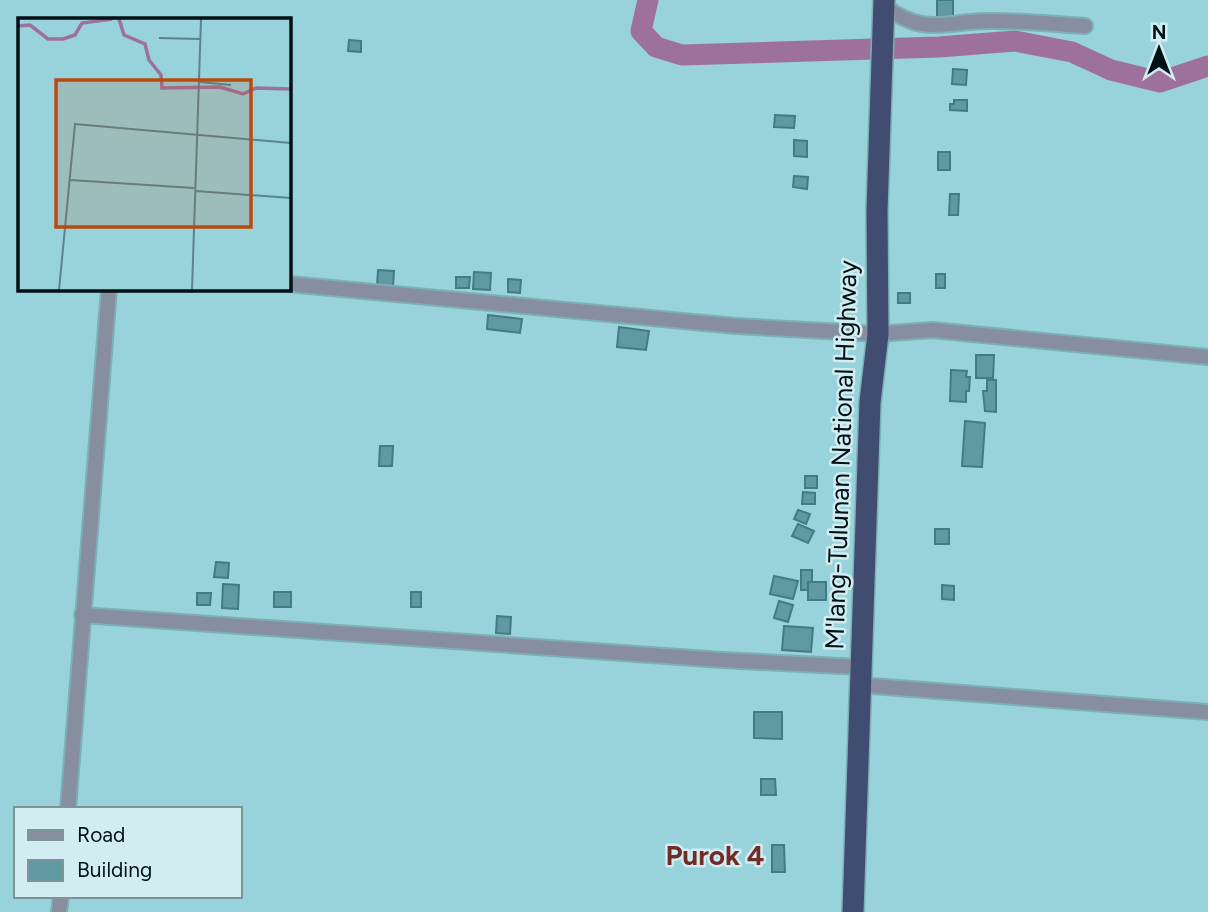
<svg xmlns="http://www.w3.org/2000/svg" width="1208" height="912" viewBox="0 0 1208 912" font-family="Figtree,sans-serif">
  <style>
    .lines { fill: none; stroke-linecap: round; stroke-linejoin: round }
    .river { stroke: #9e719c; stroke-width: 21 }
    .building { fill: #6099a1; stroke: #437b83; stroke-width: 2 }
    .minor-casing { stroke: #7dafb7; stroke-width: 18 }
    .highway-casing { stroke: #7dafb7; stroke-width: 24 }
    .minor { stroke: #868e9f; stroke-width: 14 }
    .highway { stroke: #404d70; stroke-width: 21 }
    .labels { text-anchor: middle; stroke-width: 5; stroke-linejoin: round; paint-order: stroke }
    .street-label { font-size: 26px; fill: #001115; stroke: #d1edf1 }
    .neighbourhood-label { font-size: 28px; font-weight: bold; fill: #722c26; stroke: #d1edf1 }
    .inset-river { fill: none; stroke: #9e719c; stroke-width: 3.5 }
    .inset-road { fill: none; stroke: #5b858c; stroke-width: 2 }
    .view { fill: #ba4b0e; fill-opacity: 0.15; stroke: #ba4b0e; stroke-width: 3.5 }
    .inset-edge { fill: none; stroke: #001115; stroke-width: 3.5 }
  </style>
  <rect width="100%" height="100%" fill="#98d2db"/>
  <g class="lines">
    <!-- river -->
    <polyline class="river" points="648,0 641,31 656,47 682,55 939,47 1015,41 1072,52 1111,70 1160,82 1208,66"/>
  </g>
  <!-- building -->
  <g class="building">
    <rect x="937" y="0" width="16" height="21"/>
    <polygon points="349,40 361,41 361,52 348,51"/>
    <polygon points="953,69 967,70 966,85 952,84"/>
    <polygon points="954,100 967,100 967,111 950,110 950,104 954,104"/>
    <polygon points="775,115 795,116 794,128 774,127"/>
    <polygon points="794,140 807,141 807,157 794,156"/>
    <rect x="938" y="152" width="12" height="18"/>
    <polygon points="794,176 808,177 807,189 793,187"/>
    <polygon points="950,194 959,194 958,215 949,215"/>
    <polygon points="378,270 394,271 393,287 377,286"/>
    <polygon points="474,272 491,273 490,290 473,289"/>
    <rect x="936" y="274" width="9" height="14"/>
    <polygon points="456,277 470,277 469,288 456,288"/>
    <polygon points="508,279 521,280 520,293 508,292"/>
    <rect x="898" y="293" width="12" height="10"/>
    <polygon points="488,315 522,319 520,333 487,329"/>
    <polygon points="619,327 649,331 646,350 617,347"/>
    <polygon points="976,355 994,355 993,378 976,378"/>
    <polygon points="951,370 967,371 966,377 970,377 969,391 966,391 966,402 950,401"/>
    <polygon points="987,380 996,380 996,412 985,411 983,391 987,391"/>
    <polygon points="965,421 985,423 982,467 962,466"/>
    <polygon points="380,446 393,446 392,466 379,466"/>
    <rect x="805" y="476" width="12" height="12"/>
    <polygon points="803,492 815,493 815,504 802,504"/>
    <polygon points="798,510 810,514 806,524 794,519"/>
    <polygon points="798,524 814,531 808,543 792,536"/>
    <rect x="935" y="529" width="14" height="15"/>
    <polygon points="216,562 229,563 228,578 214,577"/>
    <polygon points="801,570 812,570 812,582 808,582 808,590 801,590"/>
    <polygon points="774,576 798,581 793,599 770,594"/>
    <rect x="808" y="582" width="18" height="18"/>
    <polygon points="223,584 239,585 238,609 222,608"/>
    <polygon points="942,585 954,586 954,600 942,599"/>
    <rect x="274" y="592" width="17" height="15"/>
    <rect x="411" y="592" width="10" height="15"/>
    <polygon points="197,593 211,593 210,605 197,605"/>
    <polygon points="779,601 793,605 788,622 774,618"/>
    <polygon points="497,616 511,617 510,634 496,633"/>
    <polygon points="784,626 813,628 811,652 782,650"/>
    <polygon points="754,712 782,712 782,739 754,738"/>
    <polygon points="761,779 775,779 776,795 761,795"/>
    <polygon points="772,845 784,845 785,872 772,872"/>
  </g>
  <g class="lines">
    <defs>
      <g id="minor">
        <path d="M884 6C927 38 946 20 993 21 1024 21 1055 24 1085 26"/>
        <polyline points="289,284 736,326 878,334 932,330 1208,357"/>
        <polyline points="82,615 722,660 860,667"/>
        <polyline points="859,685 1208,712"/>
        <polyline points="68,809 109,289"/>
        <polyline points="59,912 61,896"/>
      </g>
      <polyline id="highway" points="853,912 870,402 878,334 877,211 884,0"/>
    </defs>
    <!-- minor casing -->
    <use href="#minor" class="minor-casing"/>
    <!-- highway casing -->
    <use href="#highway" class="highway-casing"/>
    <!-- minor -->
    <use href="#minor" class="minor"/>
    <!-- highway -->
    <use href="#highway" class="highway"/>
  </g>
  <g class="labels">
    <!-- street labels -->
    <g class="street-label">
      <text transform="translate(841 455) rotate(-88)" y="9">M'lang-Tulunan National Highway</text>
    </g>
    <!-- neighbourhood labels -->
    <g class="neighbourhood-label">
      <text x="715" y="865">Purok 4</text>
    </g>
  </g>
  <!-- overview -->
  <g transform="translate(18 18)">
    <rect width="273" height="273" fill="#98d2db"/>
    <path class="inset-river" d="M101 1 106 17 127 26 131 42 143 57 144 70 202 69 225 76 238 70 273 71M0 8 12 7 30 21H45L57 17 64 5 94 1"/>
    <path class="inset-road" d="M141 20 182 21M182 64 213 67M52 162 176 170M178 173 273 180M41 272 57 106 273 125M174 272 183 1"/>
    <path class="view" d="M38 62H233V209H38Z"/>
    <rect width="273" height="273" class="inset-edge"/>
  </g>
  <!-- legend -->
  <rect x="14" y="807" width="228" height="91" fill="#d1edf1" stroke="#7d9599" stroke-width="2"/>
  <rect x="28" y="830" width="35" height="10" fill="#868e9f" stroke="#7d9599" stroke-width="2"/>
  <text x="77" y="842" font-size="21" fill="#001115">Road</text>
  <rect x="28" y="860" width="35" height="21" fill="#6099a1" stroke="#7d9599" stroke-width="2"/>
  <text x="77" y="877" font-size="21" fill="#001115">Building</text>
  <!-- north arrow -->
  <g transform="translate(1159 49)" stroke="#d1edf1" stroke-width="5" paint-order="stroke">
  <path d="M0-5L12 26L0 18L-12 26Z" fill="#001115"/>
  <text y="-10" font-size="19" font-weight="bold" text-anchor="middle" fill="#001115">N</text>
  </g>
</svg>
